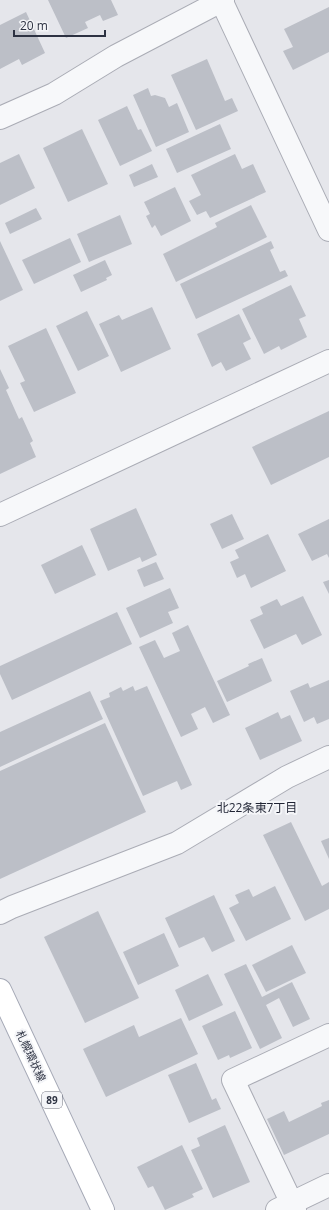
<svg xmlns="http://www.w3.org/2000/svg" width="329" height="1210" viewBox="0 0 329 1210" font-family="'Open Sans','Noto Sans JP',sans-serif">
  <style>
    .building { fill: #bcbfc7 }
    .lines { fill: none; stroke-linecap: round; stroke-linejoin: round }
    .street-casing { stroke: #aaacb5; stroke-width: 24 }
    .primary-casing { stroke: #a5a9b6; stroke-width: 24 }
    .street { stroke: #f7f8fa; stroke-width: 22 }
    .primary { stroke: #fff; stroke-width: 22 }
    .labels { text-anchor: middle; stroke-width: 4; stroke-linejoin: round; paint-order: stroke }
    .shield { fill: #f4f5f8; stroke: #696c79; stroke-width: 1 }
    .shield-label { font-size: 10px; font-weight: bold; fill: #2d3242 }
    .street-label { font-size: 11px; fill: #2d3242; stroke: #f4f5f8 }
    .neighbourhood-label { font-size: 12px; fill: #1f2333; stroke: #f4f5f8 }
  </style>
  <rect width="100%" height="100%" fill="#e5e6eb"/>
  <!-- building -->
  <g class="building">
    <polygon points="48,0 111,0 118,15 103,21 100,15 85,22 88,28 66,38"/>
    <polygon points="329,7 329,52 293,70 283,51 293,47 284,29"/>
    <polygon points="26,12 45,53 22,65 19,59 0,69 0,25"/>
    <polygon points="207,59 225,101 232,98 238,111 196,130 171,75"/>
    <polygon points="148,88 151,96 155,95 165,98 169,107 177,103 189,132 156,147 133,95"/>
    <polygon points="127,106 138,130 141,129 152,151 120,166 98,120"/>
    <polygon points="220,124 231,149 177,173 166,149"/>
    <polygon points="82,129 108,184 68,202 43,148"/>
    <polygon points="19,154 35,188 0,205 0,163"/>
    <polygon points="235,154 242,169 253,164 266,192 210,218 206,211 197,215 189,201 201,195 191,175"/>
    <polygon points="152,164 158,177 134,187 129,175"/>
    <polygon points="175,187 191,221 161,236 155,225 152,228 146,216 150,214 144,202"/>
    <polygon points="251,205 267,237 176,282 163,254 217,227 215,223"/>
    <polygon points="36,208 42,219 10,234 5,223"/>
    <polygon points="120,215 132,244 89,262 77,234"/>
    <polygon points="70,238 81,262 34,284 22,260"/>
    <polygon points="0,241 23,290 0,301"/>
    <polygon points="271,241 274,248 270,250 280,272 285,270 288,276 196,319 180,284"/>
    <polygon points="105,260 112,275 106,278 107,280 81,292 73,275"/>
    <polygon points="291,285 306,316 299,319 307,337 281,350 279,346 264,354 242,309"/>
    <polygon points="152,307 171,349 121,372 99,324 119,315 122,320"/>
    <polygon points="87,311 109,356 78,371 56,326"/>
    <polygon points="239,314 251,339 243,343 251,359 226,371 221,362 212,367 197,334"/>
    <polygon points="46,328 76,393 34,412 20,383 25,381 8,346"/>
    <polygon points="0,369 9,388 6,390 19,419 22,417 33,441 30,443 36,457 0,474"/>
    <polygon points="329,411 329,457 271,485 252,447"/>
    <polygon points="136,508 157,555 142,562 140,557 108,571 90,529"/>
    <polygon points="232,514 244,539 222,549 210,524"/>
    <polygon points="329,519 329,558 327,554 312,561 298,534"/>
    <polygon points="268,534 286,571 251,588 245,574 237,578 230,562 239,558 235,550"/>
    <polygon points="82,545 96,575 55,594 41,565"/>
    <polygon points="156,562 164,579 144,587 137,570"/>
    <polygon points="329,580 329,594 323,582"/>
    <polygon points="170,588 179,608 168,612 173,623 140,638 126,608"/>
    <polygon points="303,596 322,635 302,645 296,634 264,649 250,620 263,614 260,607 277,599 281,606"/>
    <polygon points="117,612 132,644 12,700 0,674 0,666"/>
    <polygon points="188,625 230,715 213,723 205,707 191,714 198,729 181,737 139,647 155,640 164,658 180,651 172,633"/>
    <polygon points="262,658 272,681 227,702 217,681 249,666 248,664"/>
    <polygon points="329,680 329,719 317,724 314,717 304,722 290,691 308,683 310,688"/>
    <polygon points="133,686 135,691 147,686 192,785 181,790 177,781 143,796 100,701 110,697 109,693 121,687 123,691"/>
    <polygon points="90,691 103,719 0,767 0,732"/>
    <polygon points="278,712 281,719 290,715 302,741 260,760 245,728"/>
    <polygon points="105,723 146,812 0,879 0,771"/>
    <polygon points="291,822 322,886 329,882 329,909 305,921 263,835"/>
    <polygon points="329,838 329,859 321,841"/>
    <polygon points="275,886 291,919 246,941 229,908 239,903 235,895 249,889 253,897"/>
    <polygon points="214,895 235,941 212,952 204,937 179,948 165,918"/>
    <polygon points="98,911 139,998 85,1023 44,937"/>
    <polygon points="164,933 179,966 138,985 123,952"/>
    <polygon points="292,945 306,973 266,992 252,965"/>
    <polygon points="246,964 262,997 292,982 310,1019 293,1027 279,998 266,1005 282,1038 260,1049 224,974"/>
    <polygon points="208,974 223,1005 189,1021 175,990"/>
    <polygon points="235,1011 252,1048 230,1058 229,1055 218,1060 202,1026"/>
    <polygon points="181,1018 198,1054 106,1097 83,1049 134,1025 139,1037"/>
    <polygon points="196,1063 212,1100 216,1098 221,1109 189,1123 168,1075"/>
    <polygon points="329,1100 329,1134 284,1155 267,1119 284,1111 289,1122 322,1106 321,1103"/>
    <polygon points="225,1125 250,1182 213,1198 191,1150 200,1146 197,1138"/>
    <polygon points="182,1145 203,1189 192,1194 194,1197 165,1210 153,1186 148,1188 137,1167"/>
  </g>
  <g class="lines">
    <defs>
      <g id="street">
        <polyline points="221,0 329,230"/>
        <polyline points="0,118 54,94 116,56 223,0"/>
        <polyline points="0,515 329,361"/>
        <polyline points="0,913 12,907 177,843 287,777 329,757"/>
        <polyline points="277,1210 329,1185"/>
        <polyline points="295,1210 233,1080 329,1035"/>
      </g>
      <polyline id="primary" points="0,990 103,1210"/>
    </defs>
    <!-- street casing -->
    <use href="#street" class="street-casing"/>
    <!-- primary casing -->
    <use href="#primary" class="primary-casing"/>
    <!-- street -->
    <use href="#street" class="street"/>
    <!-- primary -->
    <use href="#primary" class="primary"/>
  </g>
  <g class="labels">
    <!-- shield labels -->
    <rect class="shield" x="42" y="1092" width="20" height="16" rx="3"/>
    <g class="shield-label">
      <text x="52" y="1104">89</text>
    </g>
    <!-- street labels -->
    <g class="street-label">
      <text transform="translate(31 1056) rotate(65)" y="4">札幌環状線</text>
    </g>
    <!-- neighbourhood labels -->
    <g class="neighbourhood-label">
      <text x="257" y="812">北22条東7丁目</text>
    </g>
  </g>
  <!-- scale -->
  <path d="M14 30v6h91v-6" fill="none" stroke="#2d3242" stroke-width="2"/>
  <text x="20" y="30" font-size="12" fill="#2d3242" stroke="#f4f5f8" stroke-width="3" paint-order="stroke">20 m</text>
</svg>
